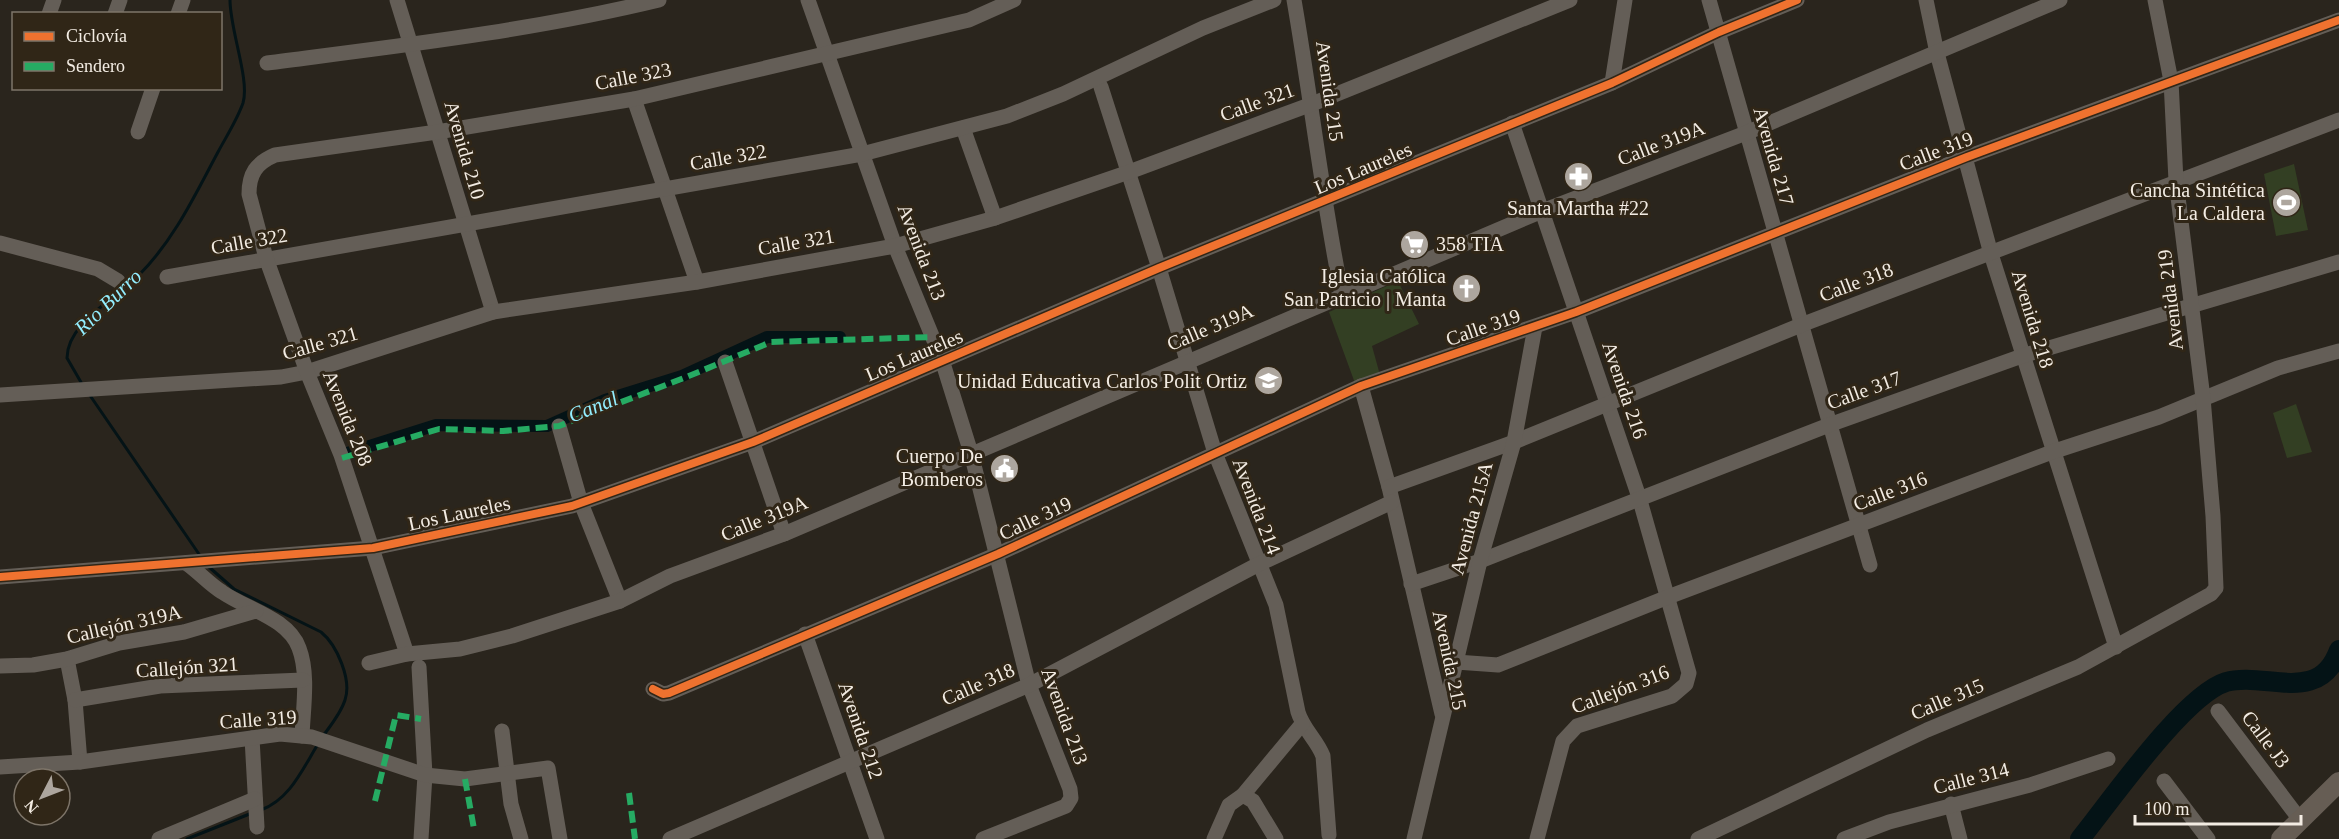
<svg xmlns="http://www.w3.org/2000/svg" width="2339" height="839" viewBox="0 0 2339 839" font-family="Georgia,serif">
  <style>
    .green { fill: #333f23 }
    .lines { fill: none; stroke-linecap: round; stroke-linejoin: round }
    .stream { stroke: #041316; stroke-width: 3 }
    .canal { stroke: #041316; stroke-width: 12 }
    .river { stroke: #041316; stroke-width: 20 }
    .minor { stroke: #645e57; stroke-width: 15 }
    .major { stroke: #665d54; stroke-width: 20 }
    .quiet { stroke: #26ab63; stroke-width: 6; stroke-dasharray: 12 6; stroke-linecap: butt }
    .cycleway-casing { stroke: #302617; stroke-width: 11 }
    .cycleway { stroke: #ef722f; stroke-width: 8 }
    .labels { text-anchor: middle; stroke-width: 6; stroke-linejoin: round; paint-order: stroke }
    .street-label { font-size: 20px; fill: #f3ece3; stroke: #302617 }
    .poi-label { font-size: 20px; fill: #f3ece3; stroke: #302617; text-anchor: end }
    .water-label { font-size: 21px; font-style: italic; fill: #93eefe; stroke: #302617 }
  </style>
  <rect width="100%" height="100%" fill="#2a251d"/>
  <!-- green -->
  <g class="green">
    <polygon points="2294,164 2308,230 2276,236 2264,174"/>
    <polygon points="1398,281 1419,324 1372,346 1380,375 1356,386 1329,312"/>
    <polygon points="2296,404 2312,452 2287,458 2273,413"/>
  </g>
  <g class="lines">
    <!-- stream -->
    <g class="stream">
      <path d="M82 384 67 358C67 323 116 299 139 275 174 240 195 195 218 152 226 137 237 120 243 103 250 80 230 30 230 0"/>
      <polyline points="89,394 201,557"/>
      <path d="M209 567 234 589 321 632C337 645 352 680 345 700 341 713 331 725 323 736"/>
      <polyline points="2336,659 2339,660"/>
      <path d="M261 810C290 799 302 770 318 744"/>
      <polyline points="187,839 252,813"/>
    </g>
    <!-- canal -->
    <polyline class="canal" points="341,455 436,425 547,426 605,400 682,376 767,337 840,337"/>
    <!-- river -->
    <path class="river" d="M2080 839C2110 802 2184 695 2226 682 2265 671 2319 706 2339 650"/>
    <!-- minor -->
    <g class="minor">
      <polyline points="397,0 493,312"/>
      <polyline points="808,0 895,246 942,360 971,453 1029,685 1070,789 1071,798 1066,806 983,839"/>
      <path d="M1294 0C1311 98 1322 197 1342 295"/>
      <polyline points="1709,0 1870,565"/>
      <polyline points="1926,0 1937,53 1991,254 2116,647"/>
      <polyline points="49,14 54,0"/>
      <polyline points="115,14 120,0"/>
      <polyline points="178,14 183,0"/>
      <path d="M267 63C398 46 531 31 659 0"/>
      <polyline points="1612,83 1625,0"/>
      <path d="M1101 87 1159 268 1215 453 1276 605 1298 712C1303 729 1317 740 1323 756L1329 835"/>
      <polyline points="634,99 697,282"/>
      <polyline points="1512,123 1639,497 1689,673 1686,684 1672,696 1577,726 1563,741 1537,839"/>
      <polyline points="963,128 995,218"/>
      <polyline points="138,132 153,88"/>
      <polyline points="0,243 98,269 118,281"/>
      <polyline points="167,277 862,154 1007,116 1063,94 1203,28 1274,0"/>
      <polyline points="725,362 784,534"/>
      <polyline points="1361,386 1389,487 1442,714"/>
      <polyline points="0,395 281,377 307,372 493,312 697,282 895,246 995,218 1129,172 1312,104 1570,0"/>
      <polyline points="559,426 581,503 620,601"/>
      <polyline points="1389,487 1514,442 1801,325 2339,120"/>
      <path d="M186 563C199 572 209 584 222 592 246 609 288 618 299 648 309 674 303 709 302 736"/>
      <polyline points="0,577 373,548 572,506 753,442 1159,268 1612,83 1719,32 1797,0"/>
      <polyline points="1411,584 1480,561 1829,425 2022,356 2339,262"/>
      <polyline points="805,634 877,839"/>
      <path d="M407 654 341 455 307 372 266 258 249 194C249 174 256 163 275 155L437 132 634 99 969 20 1014 0"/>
      <polyline points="67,659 75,700 80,762"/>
      <polyline points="1456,662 1498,665 1668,597 2052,452 2159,417 2278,368 2339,351"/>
      <polyline points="369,663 407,654 460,649 512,636 620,601 670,576 784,534 1542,211 1746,133 2060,0"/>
      <polyline points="0,666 33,665 67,659 119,643 184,632 256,611"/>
      <polyline points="419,667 425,775 421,839"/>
      <polyline points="653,689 663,694 669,693 998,554 1361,386 1576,312 1967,157 2339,20"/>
      <polyline points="75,700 160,686 303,680"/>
      <polyline points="2218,711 2301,821"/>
      <polyline points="502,731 511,804 521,839"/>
      <polyline points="252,738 257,827"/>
      <polyline points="0,767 80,762 280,734 312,737 425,775 465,779 548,768 560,839"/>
      <polyline points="2164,781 2208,839"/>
      <polyline points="1243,795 1302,724"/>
      <polyline points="1951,804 1960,839"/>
      <polyline points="159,839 255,799"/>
      <polyline points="670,839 1029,685 1257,565 1392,502"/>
      <polyline points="1214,839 1229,805 1243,795 1253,801 1276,839"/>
      <polyline points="1414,839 1480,561 1514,442 1535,327"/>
      <polyline points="1698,839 1927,730 2078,667 2211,594 2216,588 2213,516 2203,398 2176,181 2171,81 2155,0"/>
      <polyline points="1844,839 1889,822 2030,785 2108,759"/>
    </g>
    <!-- major -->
    <polyline class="major" points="2281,839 2339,782"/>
    <!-- quiet -->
    <g class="quiet">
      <polyline points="342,458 439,429 503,431 559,426 684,378 771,342 933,337"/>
      <polyline points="465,779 474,829"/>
      <polyline points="629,793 635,839"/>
      <polyline points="375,801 396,715 421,719"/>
    </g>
    <defs>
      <g id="cycleway">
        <polyline points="0,577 373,548 572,506 753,442 1159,268 1612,83 1719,32 1797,0"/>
        <polyline points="653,689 663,694 669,693 998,554 1361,386 1576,312 1967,157 2339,20"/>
      </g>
    </defs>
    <!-- cycleway casing -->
    <use href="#cycleway" class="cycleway-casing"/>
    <!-- cycleway -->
    <use href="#cycleway" class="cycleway"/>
  </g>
  <!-- icons -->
  <defs>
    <symbol id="pharmacy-disc" viewBox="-11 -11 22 22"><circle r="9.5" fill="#ada69e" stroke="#302617"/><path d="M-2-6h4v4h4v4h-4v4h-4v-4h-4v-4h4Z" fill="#fff"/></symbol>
    <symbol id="stadium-disc" viewBox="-11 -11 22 22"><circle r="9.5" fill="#ada69e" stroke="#302617"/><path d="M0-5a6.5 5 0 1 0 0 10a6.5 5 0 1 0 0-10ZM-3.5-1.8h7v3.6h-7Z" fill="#fff"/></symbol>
    <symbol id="supermarket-disc" viewBox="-11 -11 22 22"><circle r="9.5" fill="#ada69e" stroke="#302617"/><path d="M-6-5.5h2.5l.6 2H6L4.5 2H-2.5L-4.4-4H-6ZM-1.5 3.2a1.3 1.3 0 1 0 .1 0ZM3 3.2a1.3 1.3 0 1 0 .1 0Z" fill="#fff"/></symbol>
    <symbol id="church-disc" viewBox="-11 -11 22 22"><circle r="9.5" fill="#ada69e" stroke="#302617"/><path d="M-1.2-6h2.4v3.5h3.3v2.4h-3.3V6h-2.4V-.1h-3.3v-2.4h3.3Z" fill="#fff"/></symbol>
    <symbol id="school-disc" viewBox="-11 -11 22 22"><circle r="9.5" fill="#ada69e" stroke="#302617"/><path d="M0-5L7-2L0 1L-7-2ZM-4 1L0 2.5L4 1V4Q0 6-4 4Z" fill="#fff"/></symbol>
    <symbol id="civic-disc" viewBox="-11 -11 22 22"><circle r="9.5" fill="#ada69e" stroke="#302617"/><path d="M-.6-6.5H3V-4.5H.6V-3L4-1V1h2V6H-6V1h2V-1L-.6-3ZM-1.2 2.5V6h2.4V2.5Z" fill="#fff"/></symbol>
  </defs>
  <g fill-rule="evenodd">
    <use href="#pharmacy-disc" x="1562" y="160" width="33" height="33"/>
    <use href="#stadium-disc" x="2270" y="186" width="33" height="33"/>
    <use href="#supermarket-disc" x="1398" y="228" width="33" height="33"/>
    <use href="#church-disc" x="1450" y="272" width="33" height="33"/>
    <use href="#school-disc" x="1252" y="364" width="33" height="33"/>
    <use href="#civic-disc" x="988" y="452" width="33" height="33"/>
  </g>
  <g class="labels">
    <!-- street labels -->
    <g class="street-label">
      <text transform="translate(633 76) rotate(-11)" y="7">Calle 323</text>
      <text transform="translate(1330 91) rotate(82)" y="7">Avenida 215</text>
      <text transform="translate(1257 102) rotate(-20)" y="7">Calle 321</text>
      <text transform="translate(1661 143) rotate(-21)" y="7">Calle 319A</text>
      <text transform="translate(465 150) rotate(74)" y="7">Avenida 210</text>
      <text transform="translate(1936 151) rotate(-21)" y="7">Calle 319</text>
      <text transform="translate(1774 156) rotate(74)" y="7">Avenida 217</text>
      <text transform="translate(728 157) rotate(-10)" y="7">Calle 322</text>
      <text transform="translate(1363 168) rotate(-23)" y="7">Los Laureles</text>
      <text transform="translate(249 241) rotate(-10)" y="7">Calle 322</text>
      <text transform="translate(796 242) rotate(-10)" y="7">Calle 321</text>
      <text transform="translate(922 252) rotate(69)" y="7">Avenida 213</text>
      <text transform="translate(1856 282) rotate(-21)" y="7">Calle 318</text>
      <text transform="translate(2170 300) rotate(-97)" y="7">Avenida 219</text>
      <text transform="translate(2033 319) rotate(73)" y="7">Avenida 218</text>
      <text transform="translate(1210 327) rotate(-23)" y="7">Calle 319A</text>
      <text transform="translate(1483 327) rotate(-19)" y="7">Calle 319</text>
      <text transform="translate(320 343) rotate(-16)" y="7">Calle 321</text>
      <text transform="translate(914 355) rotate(-23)" y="7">Los Laureles</text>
      <text transform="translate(1625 390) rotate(71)" y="7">Avenida 216</text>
      <text transform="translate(1864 390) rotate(-20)" y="7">Calle 317</text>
      <text transform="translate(348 418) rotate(68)" y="7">Avenida 208</text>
      <text transform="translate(1890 491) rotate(-21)" y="7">Calle 316</text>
      <text transform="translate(1257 506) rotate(69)" y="7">Avenida 214</text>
      <text transform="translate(459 513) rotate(-12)" y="7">Los Laureles</text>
      <text transform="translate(764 518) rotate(-22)" y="7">Calle 319A</text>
      <text transform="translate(1035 518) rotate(-25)" y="7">Calle 319</text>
      <text transform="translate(1471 518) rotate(-75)" y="7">Avenida 215A</text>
      <text transform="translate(124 624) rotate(-13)" y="7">Callejón 319A</text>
      <text transform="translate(1450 660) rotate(78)" y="7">Avenida 215</text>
      <text transform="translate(187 667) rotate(-4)" y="7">Callejón 321</text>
      <text transform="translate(978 684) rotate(-24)" y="7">Calle 318</text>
      <text transform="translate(1620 689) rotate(-21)" y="7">Callejón 316</text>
      <text transform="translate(1947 699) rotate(-23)" y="7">Calle 315</text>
      <text transform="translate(1065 716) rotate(70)" y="7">Avenida 213</text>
      <text transform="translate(258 719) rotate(-4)" y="7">Calle 319</text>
      <text transform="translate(861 730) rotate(71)" y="7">Avenida 212</text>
      <text transform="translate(2266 739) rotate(53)" y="7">Calle J3</text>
      <text transform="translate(1971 778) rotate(-14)" y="7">Calle 314</text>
    </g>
    <!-- poi labels -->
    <g class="poi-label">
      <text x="2265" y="197">Cancha Sintética<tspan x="2265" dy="23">La Caldera</tspan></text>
      <text x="1578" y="215" text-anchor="middle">Santa Martha #22</text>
      <text x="1436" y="251" text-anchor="start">358 TIA</text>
      <text x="1446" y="283">Iglesia Católica<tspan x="1446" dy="23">San Patricio | Manta</tspan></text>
      <text x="1247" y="388">Unidad Educativa Carlos Polit Ortiz</text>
      <text x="983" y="463">Cuerpo De<tspan x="983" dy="23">Bomberos</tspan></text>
    </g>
    <!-- water labels -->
    <g class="water-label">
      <text transform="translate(108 302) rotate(-44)" y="7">Rio Burro</text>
      <text transform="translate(593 407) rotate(-22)" y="7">Canal</text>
    </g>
  </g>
  <!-- legend -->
  <rect x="12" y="12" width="210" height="78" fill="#302617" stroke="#7e7569" stroke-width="1.5"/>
  <rect x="24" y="32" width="30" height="9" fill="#ef722f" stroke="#7e7569" stroke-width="1.5"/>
  <text x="66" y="42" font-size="18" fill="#f3ece3">Ciclovía</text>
  <rect x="24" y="62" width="30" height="9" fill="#26ab63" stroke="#7e7569" stroke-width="1.5"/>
  <text x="66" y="72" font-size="18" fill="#f3ece3">Sendero</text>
  <!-- north arrow -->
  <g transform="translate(42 797) rotate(228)"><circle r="28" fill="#302617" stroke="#7e7569" stroke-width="1.5"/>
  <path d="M0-4.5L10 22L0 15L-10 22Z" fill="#ada69e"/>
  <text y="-9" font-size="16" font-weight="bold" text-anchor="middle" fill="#f3ece3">N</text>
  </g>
  <!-- scale -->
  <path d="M2135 815v9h166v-9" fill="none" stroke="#f3ece3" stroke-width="3"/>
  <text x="2144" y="815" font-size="18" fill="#f3ece3" stroke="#302617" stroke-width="4.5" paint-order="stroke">100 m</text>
</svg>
